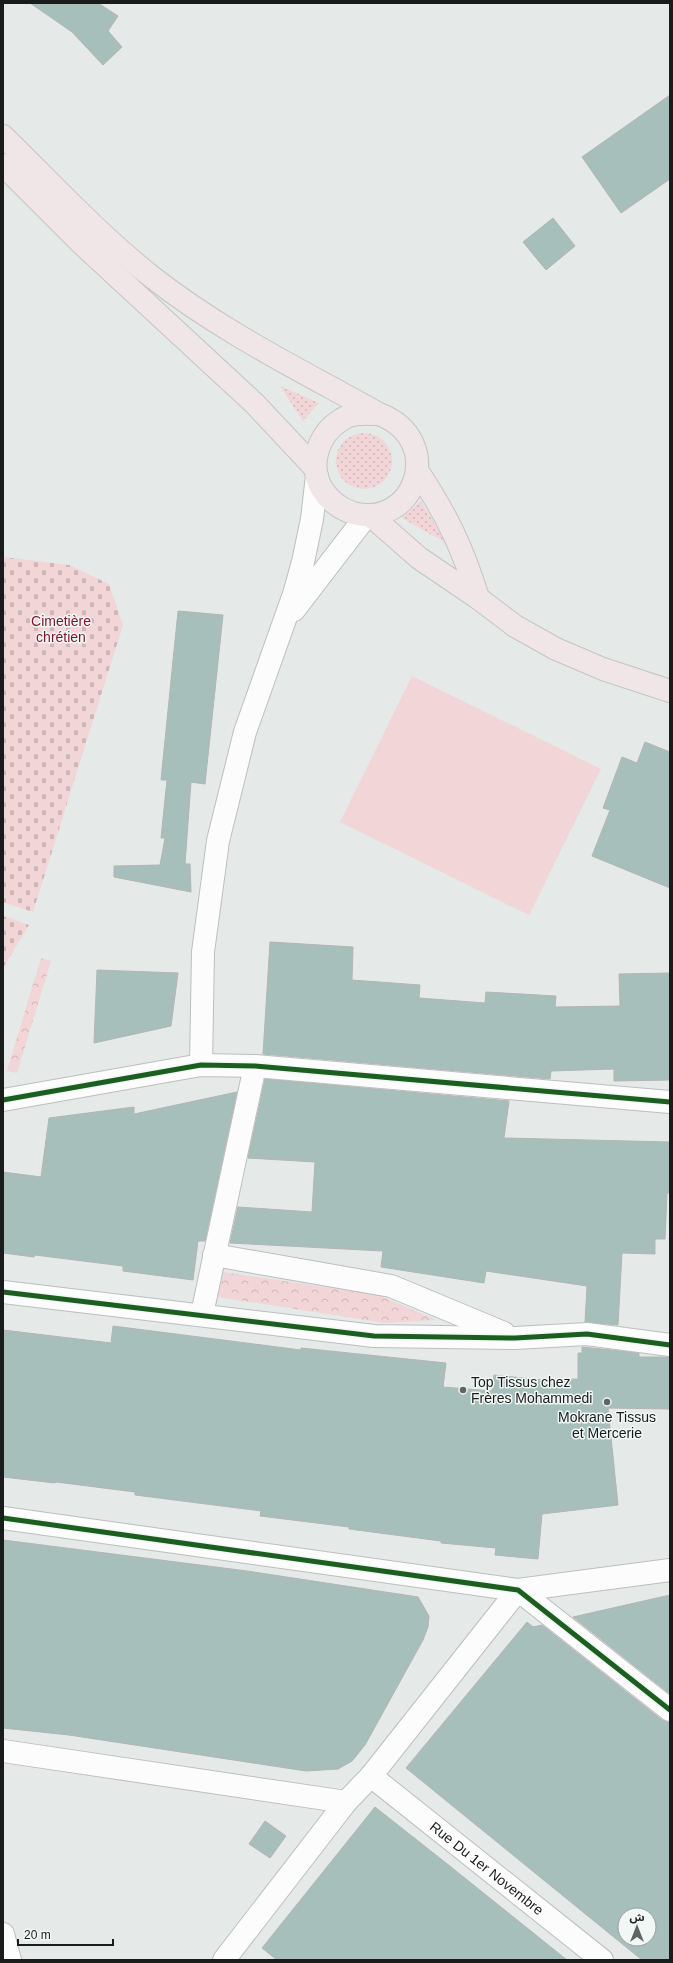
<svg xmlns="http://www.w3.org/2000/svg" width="673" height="1963" viewBox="0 0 673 1963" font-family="Helvetica,'Noto Sans Arabic',sans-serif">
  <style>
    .grass { fill: url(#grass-dots) }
    .forest { fill: url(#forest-crowns) }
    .cemetery { fill: url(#cemetery-stones) }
    .garden { fill: #f2d5d6 }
    .building { fill: #a7bfba; stroke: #b2b5b4; fill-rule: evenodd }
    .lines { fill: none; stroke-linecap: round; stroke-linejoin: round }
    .minor-casing { stroke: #bcbfbe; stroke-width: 24 }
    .major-casing { stroke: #c3c5c4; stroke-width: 24 }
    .minor { stroke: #fbfcfb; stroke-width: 22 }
    .major { stroke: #f0e6e7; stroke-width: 22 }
    .cycleway-casing { stroke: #f1f7f5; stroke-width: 8 }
    .cycleway { stroke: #1b5e20; stroke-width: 5 }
    .poi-dot { fill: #616463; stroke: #f1f7f5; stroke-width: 1.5 }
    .labels { text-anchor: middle; stroke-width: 3; stroke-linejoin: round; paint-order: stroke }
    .park-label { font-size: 14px; fill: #7f132c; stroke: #f1f7f5 }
    .poi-label { font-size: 14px; fill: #1a1c1c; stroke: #f1f7f5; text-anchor: start }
    .street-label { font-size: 14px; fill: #1a1c1c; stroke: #f1f7f5 }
  </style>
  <defs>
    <pattern id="grass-dots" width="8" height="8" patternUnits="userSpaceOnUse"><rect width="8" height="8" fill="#f2d5d6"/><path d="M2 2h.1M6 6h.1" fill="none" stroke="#cfb6b7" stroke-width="1.8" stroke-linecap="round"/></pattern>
    <pattern id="forest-crowns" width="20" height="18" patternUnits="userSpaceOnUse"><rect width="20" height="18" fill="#f2d5d6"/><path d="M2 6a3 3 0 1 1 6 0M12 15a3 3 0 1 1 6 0" fill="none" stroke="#cfb6b7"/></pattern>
    <pattern id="cemetery-stones" width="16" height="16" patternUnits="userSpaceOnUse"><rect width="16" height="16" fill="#f2d5d6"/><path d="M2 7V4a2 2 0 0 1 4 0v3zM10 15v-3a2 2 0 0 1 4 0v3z" fill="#cfb6b7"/></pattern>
  </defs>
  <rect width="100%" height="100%" fill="#e5e9e7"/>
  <!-- grass -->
  <g class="grass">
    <polygon points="280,386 319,403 303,421"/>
    <circle cx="364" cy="461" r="28"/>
    <polygon points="421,501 446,543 402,518"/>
  </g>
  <!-- forest -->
  <g class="forest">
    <polygon points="41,958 51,961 17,1073 7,1071"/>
    <polygon points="223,1272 378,1295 436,1320 385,1323 218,1297"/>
  </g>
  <!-- cemetery -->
  <g class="cemetery">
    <polygon points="3,557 69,565 109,584 123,625 33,912 3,902"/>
    <polygon points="3,916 29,925 3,968"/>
  </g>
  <!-- garden -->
  <polygon class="garden" points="412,676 601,769 529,915 340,822"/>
  <!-- building -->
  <g class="building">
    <polygon points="30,3 98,3 118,16 108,31 122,47 103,65 72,32"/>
    <polygon points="670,95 670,179 621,213 582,157"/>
    <polygon points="553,218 575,246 546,270 523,242"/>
    <polygon points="178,611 223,615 205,784 191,782 185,864 190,864 191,892 114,877 114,866 160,865 165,838 161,838 167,780 161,780"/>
    <polygon points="645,742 670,752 670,888 592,856 610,810 603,808 622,757 637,763"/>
    <polygon points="270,942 353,947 352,980 420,985 419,998 485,1003 486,992 556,996 555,1007 620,1006 619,974 670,973 670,1080 614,1081 614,1069 551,1071 550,1079 263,1054"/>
    <polygon points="97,970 178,973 171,1026 94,1043"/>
    <polygon points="265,1079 509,1101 504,1138 670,1142 670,1193 667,1193 665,1239 655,1239 655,1254 622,1253 618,1325 585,1322 587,1286 486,1271 484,1283 381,1267 383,1251 230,1243 238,1207 312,1212 315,1162 248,1158"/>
    <polygon points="237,1092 205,1241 198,1241 193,1280 123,1271 123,1266 35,1255 34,1257 3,1253 3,1172 41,1177 49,1118 134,1107 134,1114"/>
    <polygon points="113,1326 301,1350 301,1348 446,1363 443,1387 492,1391 494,1375 542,1380 578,1379 578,1353 582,1353 582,1347 639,1353 639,1357 670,1357 670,1409 608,1408 618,1505 542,1514 538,1559 495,1555 496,1548 441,1543 441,1541 349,1529 349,1527 260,1516 261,1511 135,1495 135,1492 56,1482 55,1483 3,1477 3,1330 111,1343"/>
    <polygon points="3,1540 247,1571 418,1597 429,1616 428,1627 423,1640 365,1745 352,1761 338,1769 306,1771 69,1735 3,1728"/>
    <polygon points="670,1595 670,1694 573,1617"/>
    <path d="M527 1622 533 1627 542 1625 662 1720 670 1722V1960H642L406 1768ZM625 1915H649V1939H625Z"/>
    <polygon points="375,1807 446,1863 567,1960 277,1960 262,1948"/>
    <polygon points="265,1821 286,1836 270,1858 249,1844"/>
  </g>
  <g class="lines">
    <defs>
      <g id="minor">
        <polyline points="294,610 367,515"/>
        <polyline points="201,1065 203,952 218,841 245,732 294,594 303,562 312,519 317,476"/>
        <polyline points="3,1100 201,1065 255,1066 670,1102"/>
        <polyline points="214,1255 391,1286 504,1333"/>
        <polyline points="3,1292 374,1336 515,1338 587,1334 670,1345"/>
        <polyline points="202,1314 255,1066"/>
        <polyline points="3,1518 518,1590 670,1710"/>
        <polyline points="3,1751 346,1802"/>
        <path id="s1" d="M371 1776 602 1960"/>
        <polyline points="3,1934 10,1960"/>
        <polyline points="224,1960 346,1802 371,1776 518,1590 670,1570"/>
      </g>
      <g id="major">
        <path d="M3 136C52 184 99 235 152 277 222 332 302 371 379 414 447 440 415 530 353 513 340 509 329 500 322 489 308 465 318 434 341 420 352 412 366 414 379 414"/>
        <polyline points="3,165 81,243 255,404 315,468"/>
        <path d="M417 470C446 514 463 548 478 598"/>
        <polyline points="370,515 419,558 478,598 515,626 556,649 603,669 670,691"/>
      </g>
    </defs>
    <!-- minor casing -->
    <use href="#minor" class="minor-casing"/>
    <!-- major casing -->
    <use href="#major" class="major-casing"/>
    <!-- minor -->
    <use href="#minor" class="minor"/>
    <!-- major -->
    <use href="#major" class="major"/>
    <defs>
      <g id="cycleway">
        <polyline points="3,1100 201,1065 255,1066 670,1102"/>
        <polyline points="3,1292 374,1336 515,1338 587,1334 670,1345"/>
        <polyline points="3,1518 518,1590 670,1710"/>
      </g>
    </defs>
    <!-- cycleway casing -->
    <use href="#cycleway" class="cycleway-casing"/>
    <!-- cycleway -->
    <use href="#cycleway" class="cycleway"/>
  </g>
  <!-- markers -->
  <g class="poi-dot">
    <circle cx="463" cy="1390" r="4"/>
    <circle cx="607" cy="1402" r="4"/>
  </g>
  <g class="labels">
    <!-- park labels -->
    <g class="park-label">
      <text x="61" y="626">Cimetière<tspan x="61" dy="16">chrétien</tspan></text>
    </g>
    <!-- poi labels -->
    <g class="poi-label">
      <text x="471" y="1387">Top Tissus chez<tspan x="471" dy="16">Frères Mohammedi</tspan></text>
      <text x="607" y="1422" text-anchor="middle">Mokrane Tissus<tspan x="607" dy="16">et Mercerie</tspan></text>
    </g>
    <!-- street labels -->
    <g class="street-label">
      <text dy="5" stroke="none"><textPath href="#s1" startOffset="148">Rue Du 1er Novembre</textPath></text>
    </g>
  </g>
  <!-- border -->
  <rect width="673" height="1963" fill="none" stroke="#1a1c1c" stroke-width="8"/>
  <!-- north arrow -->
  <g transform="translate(637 1927)"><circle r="19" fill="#f1f7f5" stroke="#9b9f9e"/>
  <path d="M0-3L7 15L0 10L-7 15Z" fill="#616463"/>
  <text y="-6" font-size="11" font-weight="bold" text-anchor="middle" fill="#1a1c1c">ش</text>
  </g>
  <!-- scale -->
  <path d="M18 1939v6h95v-6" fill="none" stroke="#1a1c1c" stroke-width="2"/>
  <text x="24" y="1939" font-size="12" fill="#1a1c1c" stroke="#f1f7f5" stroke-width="3" paint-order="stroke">20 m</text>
</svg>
